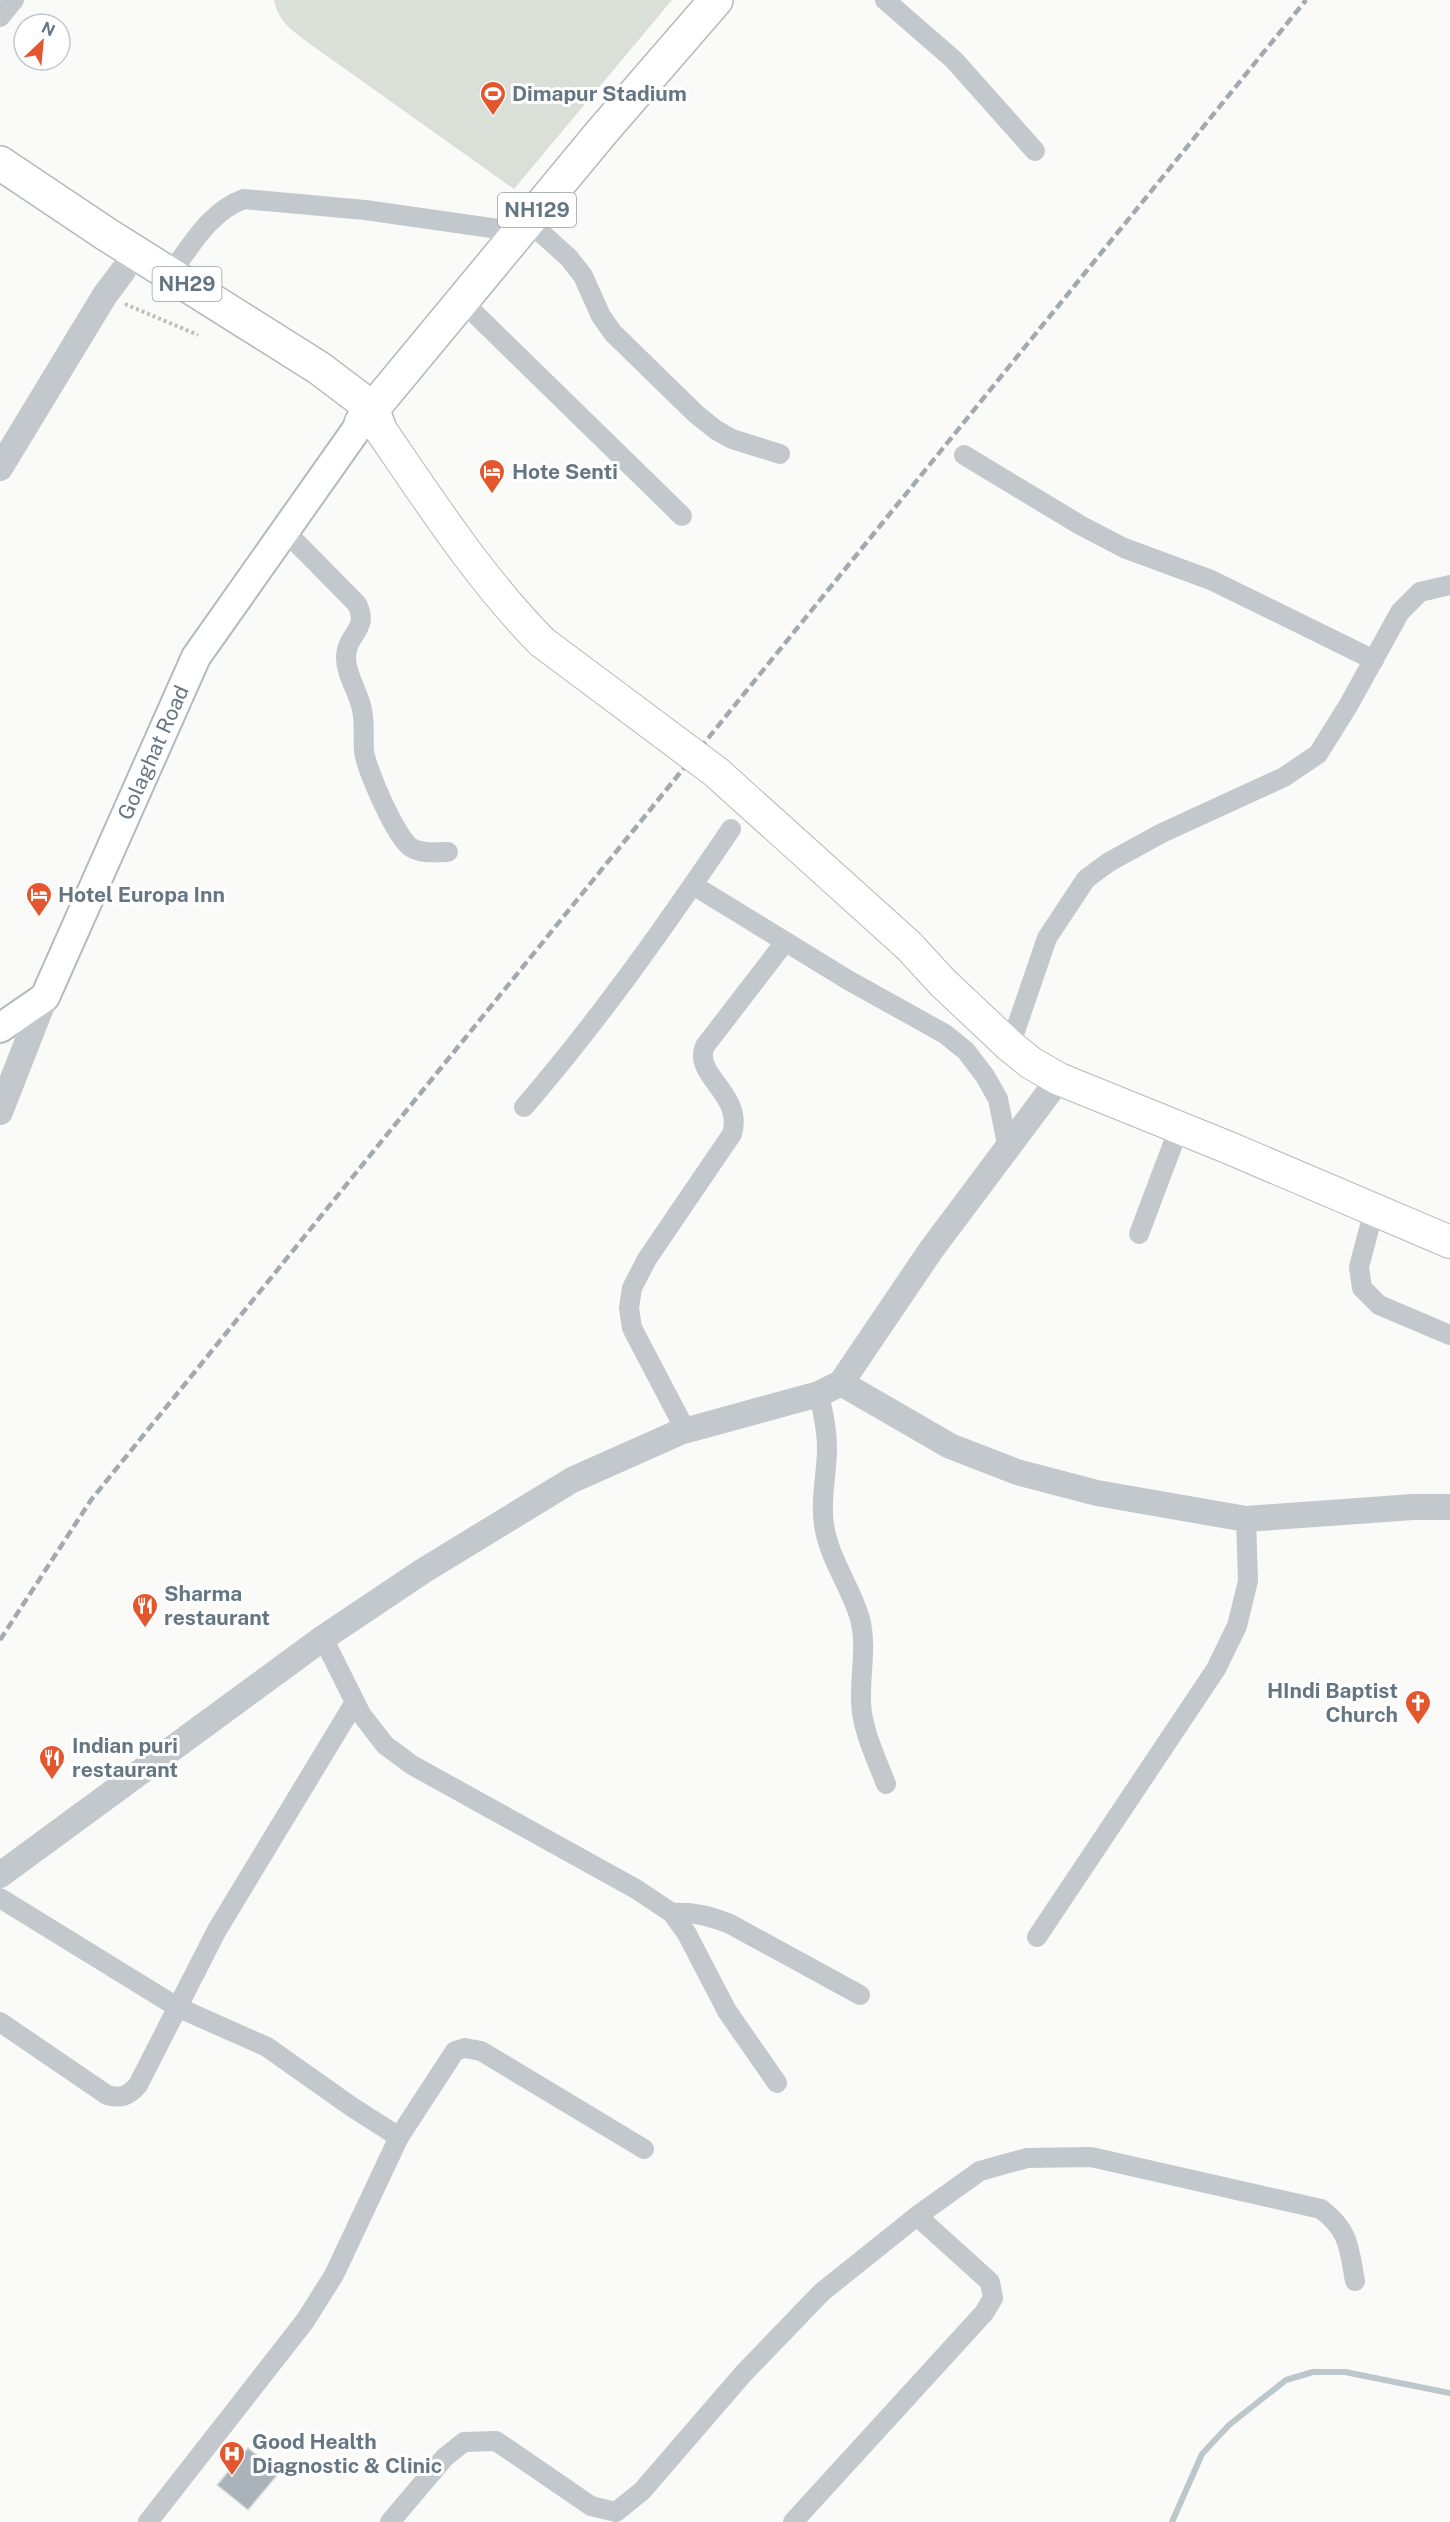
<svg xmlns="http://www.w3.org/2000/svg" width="1450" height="2522" viewBox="0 0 1450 2522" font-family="'Public Sans',sans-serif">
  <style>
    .green { fill: #dadfd7 }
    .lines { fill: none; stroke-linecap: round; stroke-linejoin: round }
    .stream { stroke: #bbc7cb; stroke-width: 6 }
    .building { fill: #aab3b9; stroke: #dcdcda; stroke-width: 1.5 }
    .secondary-casing { stroke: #b3babf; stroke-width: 32 }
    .primary-casing { stroke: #b5babe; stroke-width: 34 }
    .trunk-casing { stroke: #b4b9bd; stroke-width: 36 }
    .path { stroke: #bbbfc2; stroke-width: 4; stroke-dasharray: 3 3; stroke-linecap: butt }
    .minor { stroke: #c3c8cc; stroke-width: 20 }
    .tertiary { stroke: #c3c8cc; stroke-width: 26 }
    .secondary { stroke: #fff; stroke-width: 28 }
    .primary { stroke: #fff; stroke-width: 32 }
    .trunk { stroke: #fff; stroke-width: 33 }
    .rail { stroke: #a2aab0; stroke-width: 4.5; stroke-dasharray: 9 4.5; stroke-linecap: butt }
    .primary-bridge-casing { stroke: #b5babe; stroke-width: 34; stroke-linecap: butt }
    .primary-bridge { stroke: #fff; stroke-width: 32 }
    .labels { text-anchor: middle; stroke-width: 6; stroke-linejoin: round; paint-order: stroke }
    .shield { fill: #fff; stroke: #939fa8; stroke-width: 1.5 }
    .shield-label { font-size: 20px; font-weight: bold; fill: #657683 }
    .poi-label { font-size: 21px; font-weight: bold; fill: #657683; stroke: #fff; text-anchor: start }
    .street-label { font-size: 21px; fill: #657683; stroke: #fff }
  </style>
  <rect width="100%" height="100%" fill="#fafaf8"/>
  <!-- green -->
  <path class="green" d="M274 0H672L514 189 310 44C292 30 279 23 274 0Z"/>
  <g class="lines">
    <!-- stream -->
    <polyline class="stream" points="1172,2522 1202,2454 1229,2425 1286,2380 1313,2372 1345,2372 1450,2393"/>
  </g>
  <!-- building -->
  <polygon class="building" points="248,2448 279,2473 248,2510 217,2485"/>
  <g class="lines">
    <defs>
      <g id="secondary">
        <path id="s1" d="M0 1028 45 997 196 657 361 423"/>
      </g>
      <g id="primary">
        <path d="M380 429C431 503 479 578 542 642"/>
        <polyline points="909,946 942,982 1010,1046 1031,1063 1059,1079 1227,1147 1450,1242"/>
      </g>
      <g id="trunk">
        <polyline points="0,163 106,234 319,368 372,408 379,427"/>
        <polyline points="361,423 601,133 716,0"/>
      </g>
    </defs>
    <!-- secondary casing -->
    <use href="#secondary" class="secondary-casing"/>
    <!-- primary casing -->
    <use href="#primary" class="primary-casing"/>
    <!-- trunk casing -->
    <use href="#trunk" class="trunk-casing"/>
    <!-- path -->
    <polyline class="path" points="125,304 198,335"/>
    <!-- minor -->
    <g class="minor">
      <polyline points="885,0 954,60 1035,151"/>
      <polyline points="0,17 14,0"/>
      <polyline points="528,221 569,258 583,276 601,316 613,333 696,414 716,430 732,439 780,454"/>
      <path d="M170 274C191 246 210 211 244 199L365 210 519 232"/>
      <polyline points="462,301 682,516"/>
      <polyline points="964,455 1080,525 1124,548 1211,580 1374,660"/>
      <path d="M285 531 357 604C370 630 346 633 346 658 346 676 359 692 362 710 365 723 363 737 364 751 366 768 397 841 412 848 422 854 436 852 448 852"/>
      <polyline points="693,885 848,980 945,1034 966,1051 985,1076 998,1099 1008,1149"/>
      <polyline points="1010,1046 1047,938 1086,879 1109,862 1162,833 1284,777 1318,754 1348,706 1400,612 1420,592 1450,585"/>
      <path d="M524 1107C600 1019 666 925 731 829"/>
      <polyline points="1374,1210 1359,1267 1362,1288 1379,1305 1450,1335"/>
      <polyline points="1139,1234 1179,1128"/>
      <path d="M819 1394C823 1412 827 1429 827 1448 827 1474 820 1499 824 1525 829 1559 851 1587 860 1619 867 1646 860 1674 861 1702 862 1730 876 1758 886 1784"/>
      <path d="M686 1431 632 1328 629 1308 632 1288 647 1259 732 1134C744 1094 692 1075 705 1046L785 942"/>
      <polyline points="323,1638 361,1714 385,1745 412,1765 636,1889 672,1913 687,1934 727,2011 777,2083"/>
      <polyline points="0,1898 177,2007 267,2047 352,2107 399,2137"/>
      <path d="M672 1913C694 1912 710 1916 730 1924L860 1995"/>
      <polyline points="1037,1937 1216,1669 1237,1626 1248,1581 1246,1519"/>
      <path d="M0 2022 107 2095C122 2099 128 2096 138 2085L217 1930 355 1702"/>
      <polyline points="148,2522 305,2321 334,2275 399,2137 455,2051 465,2048 481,2051 644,2149"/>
      <path d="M390 2522 445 2457 464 2442 496 2441 591 2506 616 2512 642 2491 743 2374 822 2292 917 2216 980 2171 1027 2158 1091 2157 1321 2209C1350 2231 1349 2249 1355 2281"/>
      <polyline points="793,2522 984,2313 993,2298 990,2282 917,2216"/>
    </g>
    <!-- tertiary -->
    <g class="tertiary">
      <polyline points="0,468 105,295 123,271"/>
      <polyline points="0,1112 45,997"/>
      <polyline points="841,1383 950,1446 1017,1472 1097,1493 1246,1519 1413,1507 1450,1507"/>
      <polyline points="0,1875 323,1638 423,1571 572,1480 680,1432 819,1394 841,1383 931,1250 1059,1079"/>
    </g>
    <!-- secondary -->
    <use href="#secondary" class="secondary"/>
    <!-- primary -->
    <use href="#primary" class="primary"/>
    <!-- trunk -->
    <use href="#trunk" class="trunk"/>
    <!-- rail -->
    <polyline class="rail" points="0,1640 91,1500 1306,0"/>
    <defs>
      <polyline id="primary-bridge" points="542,642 716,772 909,946"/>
    </defs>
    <!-- primary-bridge casing -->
    <use href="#primary-bridge" class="primary-bridge-casing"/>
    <!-- primary-bridge -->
    <use href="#primary-bridge" class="primary-bridge"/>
  </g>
  <!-- icons -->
  <defs>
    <symbol id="stadium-pin" viewBox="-11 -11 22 30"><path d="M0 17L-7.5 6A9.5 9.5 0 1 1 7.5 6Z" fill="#e4572e" stroke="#fff"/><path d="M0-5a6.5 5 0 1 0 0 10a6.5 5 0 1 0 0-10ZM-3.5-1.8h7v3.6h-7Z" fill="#fff"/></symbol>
    <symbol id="hotel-pin" viewBox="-11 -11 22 30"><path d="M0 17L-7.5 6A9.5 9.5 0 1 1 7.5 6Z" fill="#e4572e" stroke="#fff"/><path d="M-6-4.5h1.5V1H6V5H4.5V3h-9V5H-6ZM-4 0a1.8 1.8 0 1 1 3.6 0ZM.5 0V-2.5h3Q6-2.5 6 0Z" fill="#fff"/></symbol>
    <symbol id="restaurant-pin" viewBox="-11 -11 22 30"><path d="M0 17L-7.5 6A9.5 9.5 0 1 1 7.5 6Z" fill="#e4572e" stroke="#fff"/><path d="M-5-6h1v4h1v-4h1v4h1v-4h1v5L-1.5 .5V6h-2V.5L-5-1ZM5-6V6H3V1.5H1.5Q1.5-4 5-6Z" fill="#fff"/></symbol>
    <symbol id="church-pin" viewBox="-11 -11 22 30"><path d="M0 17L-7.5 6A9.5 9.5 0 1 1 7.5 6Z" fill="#e4572e" stroke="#fff"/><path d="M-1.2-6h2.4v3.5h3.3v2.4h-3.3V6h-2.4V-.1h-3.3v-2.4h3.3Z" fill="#fff"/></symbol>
    <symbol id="hospital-pin" viewBox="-11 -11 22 30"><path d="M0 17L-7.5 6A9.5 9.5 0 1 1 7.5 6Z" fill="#e4572e" stroke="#fff"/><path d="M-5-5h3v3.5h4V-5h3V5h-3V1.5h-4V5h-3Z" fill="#fff"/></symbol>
  </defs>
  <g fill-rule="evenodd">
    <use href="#stadium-pin" x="478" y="79" width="30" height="40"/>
    <use href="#hotel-pin" x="477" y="457" width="30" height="40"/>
    <use href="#hotel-pin" x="24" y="880" width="30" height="40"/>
    <use href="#restaurant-pin" x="130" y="1591" width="30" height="40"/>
    <use href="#church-pin" x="1403" y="1688" width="30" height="40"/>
    <use href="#restaurant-pin" x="37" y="1743" width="30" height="40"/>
    <use href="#hospital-pin" x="217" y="2439" width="30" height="40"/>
  </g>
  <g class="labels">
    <!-- shield labels -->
    <g class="shield">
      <rect x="498" y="193" width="78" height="34" rx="4.5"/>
      <rect x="152.5" y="267" width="69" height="34" rx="4.5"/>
    </g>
    <g class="shield-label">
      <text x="537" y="217">NH129</text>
      <text x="187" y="291">NH29</text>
    </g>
    <!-- poi labels -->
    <g class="poi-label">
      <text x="512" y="101">Dimapur Stadium</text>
      <text x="512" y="479">Hote Senti</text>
      <text x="58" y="902">Hotel Europa Inn</text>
      <text x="164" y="1601">Sharma<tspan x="164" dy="24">restaurant</tspan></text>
      <text x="1398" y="1698" text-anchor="end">HIndi Baptist<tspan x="1398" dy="24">Church</tspan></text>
      <text x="72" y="1753">Indian puri<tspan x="72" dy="24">restaurant</tspan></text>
      <text x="252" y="2449">Good Health<tspan x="252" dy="24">Diagnostic &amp; Clinic</tspan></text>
    </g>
    <!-- street labels -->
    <g class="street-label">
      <text dy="7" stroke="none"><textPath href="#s1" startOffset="322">Golaghat Road</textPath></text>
    </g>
  </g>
  <!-- north arrow -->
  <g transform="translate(42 42) rotate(26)"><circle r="28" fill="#ffffff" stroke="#c1c8cd" stroke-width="1.5"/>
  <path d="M0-4.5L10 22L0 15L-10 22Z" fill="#e4572e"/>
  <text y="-9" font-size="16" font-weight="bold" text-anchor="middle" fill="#657683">N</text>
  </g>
</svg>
